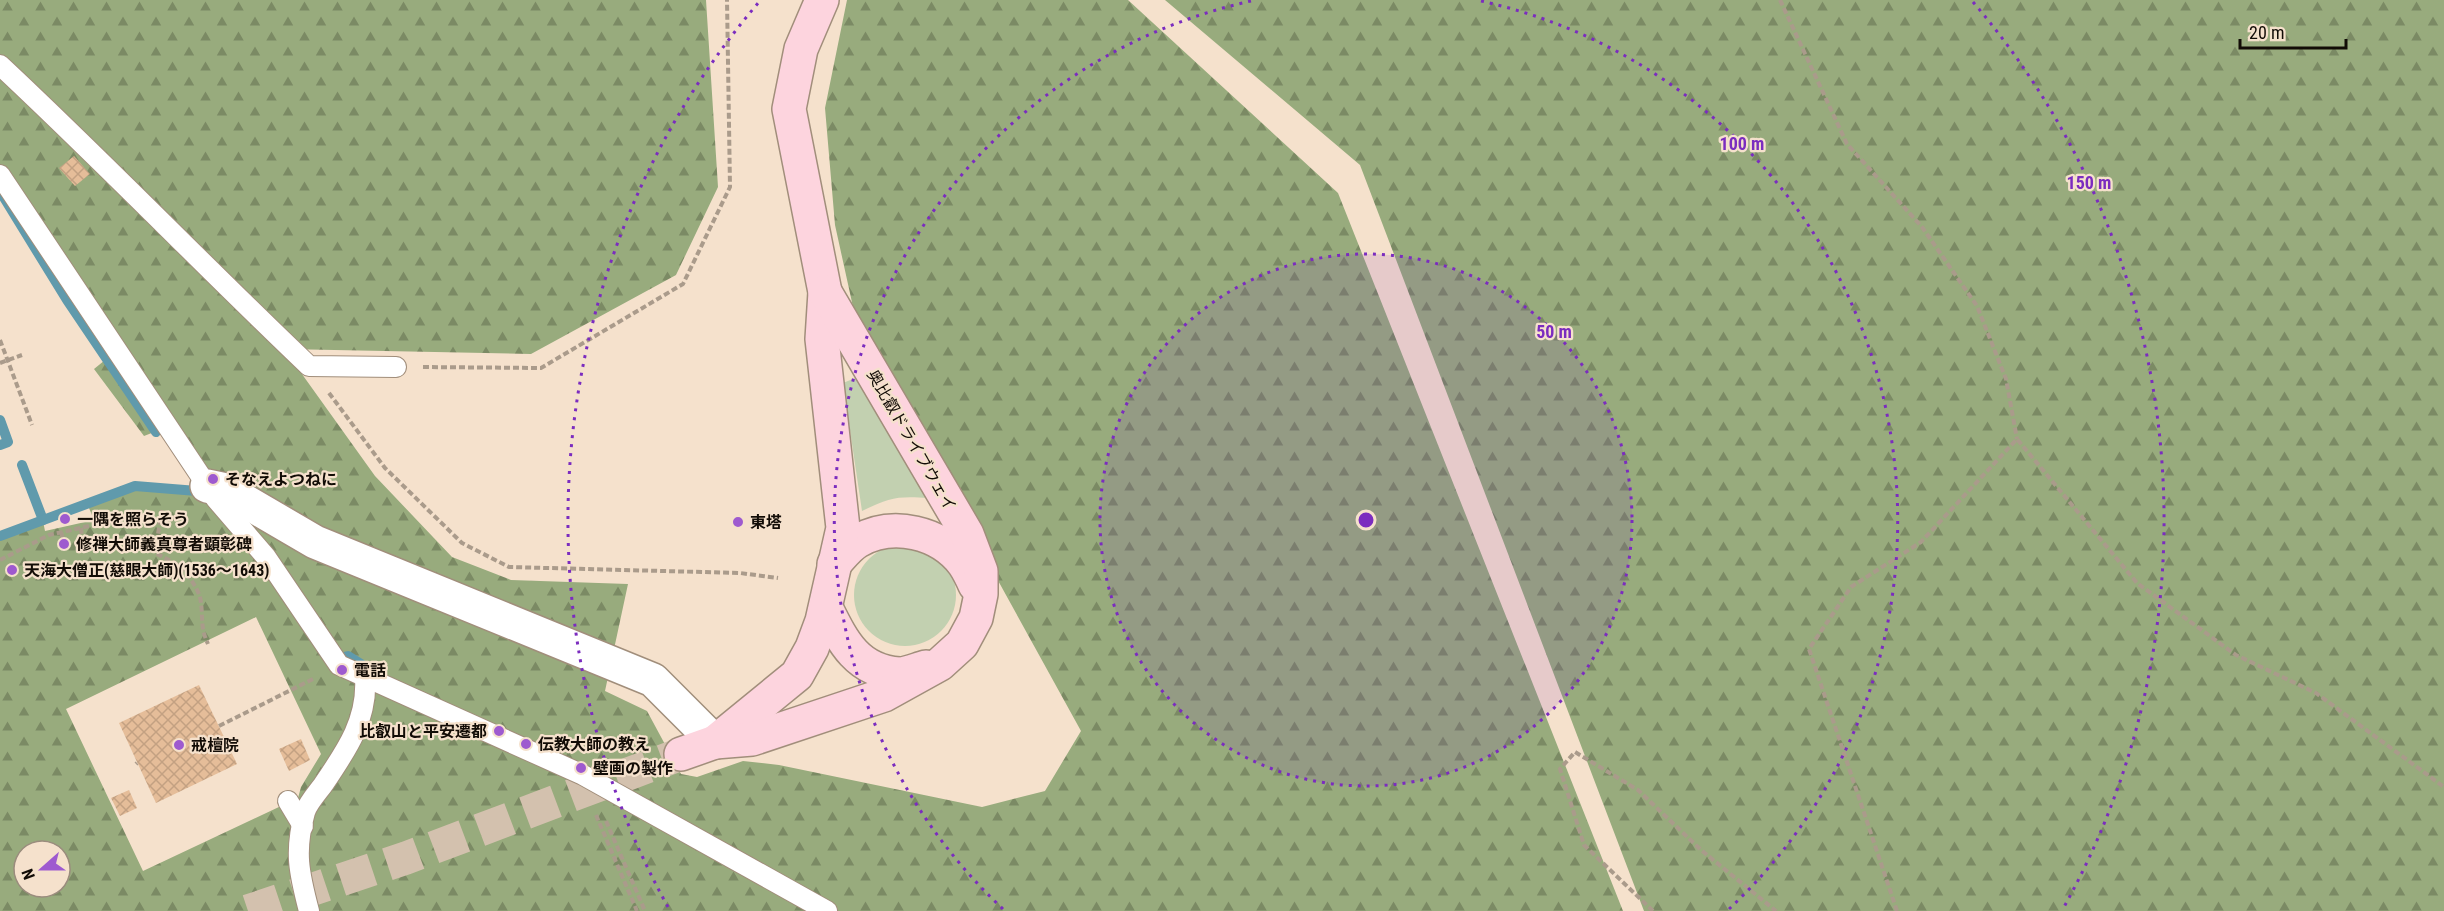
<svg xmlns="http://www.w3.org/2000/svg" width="2444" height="911" viewBox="0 0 2444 911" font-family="'Roboto Condensed','Noto Sans JP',sans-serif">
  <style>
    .green { fill: #c2d0b0 }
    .forest { fill: url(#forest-firs); fill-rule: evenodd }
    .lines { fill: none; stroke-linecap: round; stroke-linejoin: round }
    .stream { stroke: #609aac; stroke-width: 10 }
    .building { fill: url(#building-cross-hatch) }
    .secondary-tunnel { stroke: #d3c1ae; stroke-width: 33; stroke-dasharray: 33 16; stroke-linecap: butt }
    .lane-casing { stroke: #a18e7b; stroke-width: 22 }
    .street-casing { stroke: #a18e7b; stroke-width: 36 }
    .secondary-casing { stroke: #a18e7b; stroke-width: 36 }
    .path { stroke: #aa9b8b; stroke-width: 4; stroke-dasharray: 6 3; stroke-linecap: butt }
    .lane { stroke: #fff; stroke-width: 20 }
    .street { stroke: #fff; stroke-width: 33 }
    .secondary { stroke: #fdd4de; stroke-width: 33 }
    .ring { fill: none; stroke: #7b2cbf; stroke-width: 3; stroke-dasharray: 3 6 }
    .poi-dot { fill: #9e5acf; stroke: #f5e1cc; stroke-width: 2 }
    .labels { text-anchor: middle; stroke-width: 4.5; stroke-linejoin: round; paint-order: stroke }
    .street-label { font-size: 16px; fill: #120c06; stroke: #f5e1cc }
    .poi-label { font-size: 16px; font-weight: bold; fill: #120c06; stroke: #f5e1cc; text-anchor: start }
    .centre { fill: #7b2cbf; stroke: #f5e1cc; stroke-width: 3 }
    .ring-label { font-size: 18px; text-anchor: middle; font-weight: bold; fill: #7b2cbf; stroke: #f5e1cc; stroke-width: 4.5; stroke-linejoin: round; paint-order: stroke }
  </style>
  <defs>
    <pattern id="forest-firs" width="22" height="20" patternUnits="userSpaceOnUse" patternTransform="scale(1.5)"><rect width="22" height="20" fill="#98ab7d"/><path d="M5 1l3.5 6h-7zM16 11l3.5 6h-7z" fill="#7b8a64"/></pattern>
    <pattern id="building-cross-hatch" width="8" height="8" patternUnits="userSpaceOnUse" patternTransform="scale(1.5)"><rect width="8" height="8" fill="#e5bd99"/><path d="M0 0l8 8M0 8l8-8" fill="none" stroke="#c3a182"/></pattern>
  </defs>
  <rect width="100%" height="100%" fill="#f5e1cc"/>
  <!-- green -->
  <g class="green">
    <path d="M865 374 929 498C898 496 890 497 862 511L843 383Z"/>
    <circle cx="905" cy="595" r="51"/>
  </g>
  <!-- forest -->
  <g class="forest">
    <path d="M0 0H706L718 187 676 275 531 354 284 349 375 476 452 557 511 580 628 584 605 691 647 711 681 774 697 777 743 761 779 765 982 807 1045 791 1081 731 857 325 835 225 825 108 847 0H1128L1338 193 1623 911H0V538L43 521 45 531 94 520 89 508 90 504 135 487 200 491 162 429 144 436 94 369 110 356 0 189ZM256 617 321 754 301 787 298 798 143 871 66 709ZM24 851H60V887H24Z"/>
    <polygon points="1165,0 2444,0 2444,911 1644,911 1360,165"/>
  </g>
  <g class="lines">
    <!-- stream -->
    <g class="stream">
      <polyline points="0,191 67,300 156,432"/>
      <polyline points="0,420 8,442 0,445"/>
      <polyline points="22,465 43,520"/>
      <polyline points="0,536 135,486 197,491 202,497"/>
      <polyline points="331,660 348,656 361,664 368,677"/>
    </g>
  </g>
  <!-- building -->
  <g class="building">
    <polygon points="74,156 90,174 75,186 59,168"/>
    <polygon points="199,685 237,764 156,803 119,723"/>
    <polygon points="301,739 310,760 289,771 279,749"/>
    <polygon points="129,790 137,808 120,816 111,798"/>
  </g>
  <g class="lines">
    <!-- secondary-tunnel -->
    <polyline class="secondary-tunnel" points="248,911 406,858 681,754"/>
    <defs>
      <g id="lane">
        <path d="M0 65C105 163 205 267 309 366L396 367"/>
        <polyline points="0,175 216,499 266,557 339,665 583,775 827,911"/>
        <polyline points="288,801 303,826"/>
        <path d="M309 911C299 873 294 851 305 812 308 803 317 793 323 785 346 751 368 720 365 677"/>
      </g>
      <polyline id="street" points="207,486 226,490 315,542 653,680 715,742"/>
      <g id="secondary">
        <path d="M834 564C841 557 849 546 858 541 893 521 940 532 964 564 968 570 972 578 975 585"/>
        <path d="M826 608C843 642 857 671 899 674 907 674 918 669 926 667"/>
        <polyline points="715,742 797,675 812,648 822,621 843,528 822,339 825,292 789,109 801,49 822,0"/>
        <polyline points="681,754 715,742 752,739 884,695 940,664 962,644 976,618 981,594 981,571 967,534 825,292"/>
      </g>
    </defs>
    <!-- lane casing -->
    <use href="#lane" class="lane-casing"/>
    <!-- street casing -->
    <use href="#street" class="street-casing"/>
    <!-- secondary casing -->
    <use href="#secondary" class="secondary-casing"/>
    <!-- path -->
    <g class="path">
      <polyline points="1780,0 1847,144 1922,227 1977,306 2006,379 2017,439"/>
      <polyline points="0,340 32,425"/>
      <polyline points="0,363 22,355"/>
      <polyline points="423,367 541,368 683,284 730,187 727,0"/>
      <polyline points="329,393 385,468 462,543 509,567 740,573 778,578"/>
      <path d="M162 510 155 552C161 557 168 559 175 563 185 569 197 587 200 597 204 616 199 625 208 644"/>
      <polyline points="81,528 82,537"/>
      <polyline points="61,532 63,539"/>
      <polyline points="0,560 49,535 89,526"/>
      <polyline points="219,726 315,678"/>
      <polyline points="136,764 137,763"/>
      <polyline points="596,815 637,911"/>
      <polyline points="606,821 645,911"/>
      <polyline points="1653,911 1584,845 1560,769 1575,752 1638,790 1701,850 1776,911"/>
      <polyline points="1897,911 1809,649 1851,587 1921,542 2017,439 2137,583 2236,655 2316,693 2444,787"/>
    </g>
    <!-- lane -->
    <use href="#lane" class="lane"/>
    <!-- street -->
    <use href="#street" class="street"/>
    <!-- secondary -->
    <use href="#secondary" class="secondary"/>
  </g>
  <!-- distance rings -->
  <circle cx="1366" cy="520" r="266" fill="#7b2cbf" fill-opacity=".12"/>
  <g class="ring">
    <circle cx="1366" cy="520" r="266"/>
    <path d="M1003 909A532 532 0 0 1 1251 1M1481 1A532 532 0 0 1 1729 909"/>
    <path d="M668 907A798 798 0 0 1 759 2M1973 2A798 798 0 0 1 2064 907"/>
  </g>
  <!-- markers -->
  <g class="poi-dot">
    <circle cx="213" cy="479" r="6"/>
    <circle cx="65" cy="519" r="6"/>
    <circle cx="738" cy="522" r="6"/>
    <circle cx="64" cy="544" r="6"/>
    <circle cx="12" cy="570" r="6"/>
    <circle cx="342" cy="670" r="6"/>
    <circle cx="499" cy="731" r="6"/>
    <circle cx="526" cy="744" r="6"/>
    <circle cx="179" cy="745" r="6"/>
    <circle cx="581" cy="768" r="6"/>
  </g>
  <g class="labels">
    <!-- street labels -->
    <g class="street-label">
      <text transform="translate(912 440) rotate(60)" y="6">奥比叡ドライブウェイ</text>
    </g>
    <!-- poi labels -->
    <g class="poi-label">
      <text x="225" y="485">そなえよつねに</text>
      <text x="77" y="525">一隅を照らそう</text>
      <text x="750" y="528">東塔</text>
      <text x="76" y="550">修禅大師義真尊者顕彰碑</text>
      <text x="24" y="576">天海大僧正(慈眼大師)(1536～1643)</text>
      <text x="354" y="676">電話</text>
      <text x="487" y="737" text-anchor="end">比叡山と平安遷都</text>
      <text x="538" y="750">伝教大師の教え</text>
      <text x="191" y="751">戒檀院</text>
      <text x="593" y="774">壁画の製作</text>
    </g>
  </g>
  <circle cx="1366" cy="520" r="9" class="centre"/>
  <g class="ring-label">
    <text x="1742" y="150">100 m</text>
    <text x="2089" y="189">150 m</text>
    <text x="1554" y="338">50 m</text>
  </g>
  <!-- north arrow -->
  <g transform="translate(42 869) rotate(249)"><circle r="28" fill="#f5e1cc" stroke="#9a8c7d" stroke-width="1.5"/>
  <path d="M0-4.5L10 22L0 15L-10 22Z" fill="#9e5acf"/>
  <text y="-9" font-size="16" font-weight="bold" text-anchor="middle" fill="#120c06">N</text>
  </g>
  <!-- scale -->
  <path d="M2240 39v9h106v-9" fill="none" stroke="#120c06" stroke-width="3"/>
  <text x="2249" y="39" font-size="18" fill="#120c06" stroke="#f5e1cc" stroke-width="4.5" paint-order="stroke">20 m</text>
</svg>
